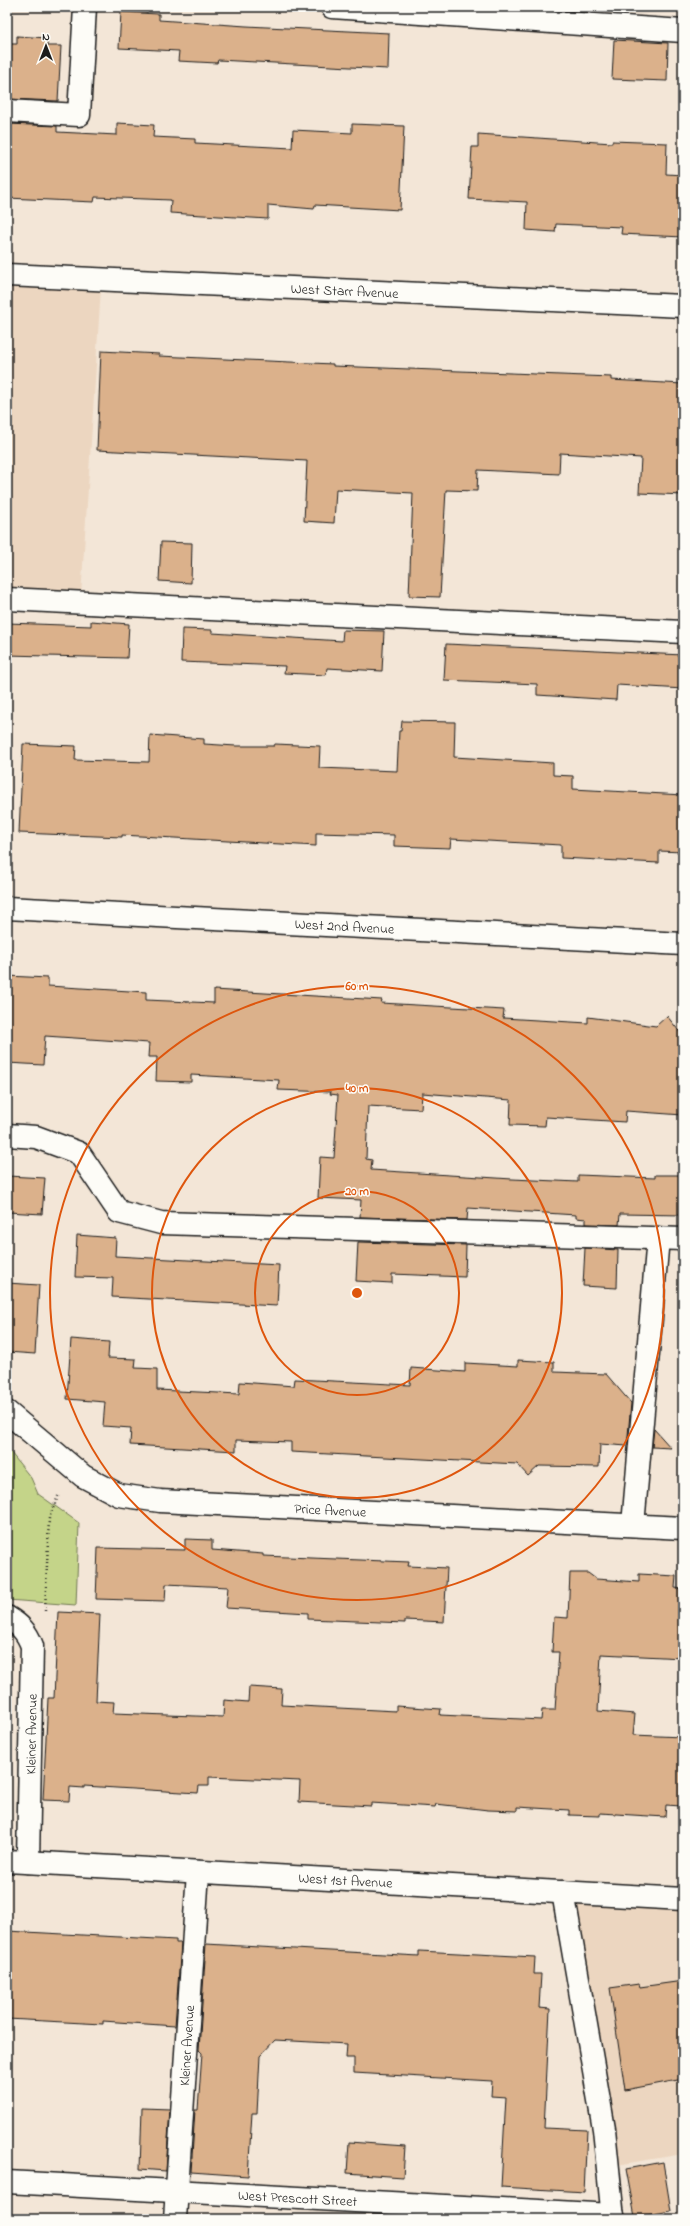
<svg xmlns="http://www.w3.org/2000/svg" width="690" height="2226" viewBox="0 0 690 2226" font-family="'Indie Flower',sans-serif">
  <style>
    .built { fill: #ecd6c0 }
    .green { fill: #c4d489; stroke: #707852 }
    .building { fill: #dbb18b; stroke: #1c1c1c }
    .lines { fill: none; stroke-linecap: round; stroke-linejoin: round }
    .minor-casing { stroke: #1c1c1c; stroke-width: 25 }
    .path { stroke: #1c1c1c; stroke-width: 2.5; stroke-dasharray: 1 3; stroke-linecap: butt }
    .minor { stroke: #fdfcf7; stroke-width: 22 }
    .ring { fill: none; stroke: #de560d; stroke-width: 2 }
    .labels { text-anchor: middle; stroke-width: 3; stroke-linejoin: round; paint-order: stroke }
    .street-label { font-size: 14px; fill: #1c1c1c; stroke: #fdfcf7 }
    .centre { fill: #de560d; stroke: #fdfcf7; stroke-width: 2 }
    .ring-label { font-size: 12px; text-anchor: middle; font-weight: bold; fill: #de560d; stroke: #fdfcf7; stroke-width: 3; stroke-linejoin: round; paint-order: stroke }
  </style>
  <rect width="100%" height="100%" fill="#f3e6d7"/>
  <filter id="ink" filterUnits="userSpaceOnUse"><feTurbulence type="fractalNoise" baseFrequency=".025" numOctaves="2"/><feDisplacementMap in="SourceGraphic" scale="8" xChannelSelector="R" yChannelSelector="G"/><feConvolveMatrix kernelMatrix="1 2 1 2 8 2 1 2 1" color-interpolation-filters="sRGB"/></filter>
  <g filter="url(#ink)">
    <!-- built -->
    <g class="built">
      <polygon points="7,266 102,272 81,596 7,591"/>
      <polygon points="560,1891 683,1898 683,2154 605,2167"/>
    </g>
    <!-- green -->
    <polygon class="green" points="7,1448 31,1478 38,1494 79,1523 76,1605 7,1600"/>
    <!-- building -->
    <g class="building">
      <polygon points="121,12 159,14 159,20 246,26 389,33 388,69 218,60 217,63 178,61 179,51 119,48"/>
      <polygon points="17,36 47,38 47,46 61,46 58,101 7,99 7,44 17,44"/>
      <polygon points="614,40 668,43 667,81 612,79"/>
      <polygon points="117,123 154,125 153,137 195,139 195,143 292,148 293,130 352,133 352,124 404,126 400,210 315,205 314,209 268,205 268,219 170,213 171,200 95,197 94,202 7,198 7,124 57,126 57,132 117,135"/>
      <polygon points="478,134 612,143 612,141 667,143 666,174 683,175 683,237 621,234 622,227 556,224 555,232 526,230 527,202 469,199 472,147 478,147"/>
      <polygon points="101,351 159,354 159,356 333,364 333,366 611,377 611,380 683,384 683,495 639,493 641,458 560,453 559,474 478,470 477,491 446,490 440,597 409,596 413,493 336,489 334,523 304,521 307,461 97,450"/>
      <polygon points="161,542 192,543 191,583 159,581"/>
      <polygon points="91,621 129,624 127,658 7,655 7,623 91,626"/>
      <polygon points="182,629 212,630 212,633 342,641 343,630 384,631 382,671 327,668 326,675 284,673 285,666 181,662"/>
      <polygon points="446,644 683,655 683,689 617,685 616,700 537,695 537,684 444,680"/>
      <polygon points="402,721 455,722 454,757 553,763 553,775 573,776 573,789 683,795 683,852 659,851 659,863 561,858 561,845 451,839 450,848 394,846 394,835 316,833 316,846 122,835 122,837 19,833 23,744 76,746 75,760 149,762 150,735 204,739 204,744 236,746 274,746 275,744 320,746 319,768 397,771 399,731 401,731"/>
      <polygon points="7,976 48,978 48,986 146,992 146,1000 214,1003 214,990 382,1000 381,1003 504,1010 503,1018 588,1023 588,1017 656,1026 667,1016 683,1036 683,1115 626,1111 625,1122 546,1117 545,1126 510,1125 511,1100 422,1093 421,1109 368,1106 366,1159 372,1160 371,1170 512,1179 578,1182 578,1175 655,1178 655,1175 683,1175 683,1215 620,1214 619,1225 586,1224 586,1219 576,1218 576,1215 468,1208 467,1220 360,1217 361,1200 318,1198 320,1157 334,1158 338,1095 330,1094 331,1092 278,1090 279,1080 191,1075 191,1082 156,1081 157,1057 148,1057 149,1043 45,1036 43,1065 7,1063"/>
      <polygon points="7,1176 45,1178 42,1214 7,1212"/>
      <polygon points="77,1235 116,1238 115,1256 279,1265 277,1306 112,1297 113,1278 75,1277"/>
      <polygon points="358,1242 466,1245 465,1277 392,1274 392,1283 356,1281"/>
      <polygon points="585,1248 618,1250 617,1288 583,1286"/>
      <polygon points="7,1283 39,1285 35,1354 7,1352"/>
      <polygon points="71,1339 109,1342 108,1358 136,1359 135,1368 157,1369 157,1390 239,1394 240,1382 294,1386 295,1379 410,1385 411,1368 465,1372 465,1363 518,1366 518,1360 554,1362 554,1372 606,1374 631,1403 627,1446 600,1444 599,1467 539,1466 528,1476 517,1464 291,1452 291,1442 236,1440 236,1451 130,1445 131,1428 103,1426 105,1402 67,1399"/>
      <polygon points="654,1429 671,1448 652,1447"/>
      <polygon points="185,1539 212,1540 212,1550 263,1554 263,1556 409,1562 408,1566 447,1568 444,1622 405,1620 405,1623 308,1619 308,1613 226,1608 228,1587 166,1584 165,1601 96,1599 98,1548 185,1550"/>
      <polygon points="570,1573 588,1573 596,1579 639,1582 639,1574 676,1576 675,1588 683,1589 683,1658 601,1654 598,1711 635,1714 633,1735 683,1737 681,1806 666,1805 665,1817 600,1813 600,1816 569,1815 569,1810 517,1807 517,1811 488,1810 436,1804 435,1807 371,1803 371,1806 299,1802 300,1781 209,1777 209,1786 199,1786 198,1793 84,1786 84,1788 70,1787 69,1801 43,1800 48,1698 54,1698 58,1612 100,1614 96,1701 114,1702 113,1713 223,1717 224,1700 248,1702 249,1687 282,1689 281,1705 396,1711 396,1706 441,1709 440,1715 541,1720 542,1710 555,1710 559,1652 552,1652 554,1617 568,1618"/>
      <polygon points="7,1931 176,1940 176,1943 181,1943 175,2026 103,2021 103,2024 7,2019"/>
      <polygon points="206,1944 419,1956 419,1951 535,1957 534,1974 541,1974 539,2008 550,2009 544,2128 587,2130 584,2192 501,2187 506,2097 491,2096 492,2081 354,2073 354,2058 346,2058 347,2044 275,2040 260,2056 257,2113 252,2113 248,2176 191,2172 195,2110 198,2110 202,2053 199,2050"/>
      <polygon points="683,1981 683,2079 625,2090 610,1988 639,1984 640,1987"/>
      <polygon points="142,2108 170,2109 166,2171 140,2169"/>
      <polygon points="349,2142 405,2146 403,2177 347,2173"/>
      <polygon points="663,2162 671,2211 635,2217 626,2169"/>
    </g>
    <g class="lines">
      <defs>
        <g id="minor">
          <polyline points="332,7 683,31"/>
          <polyline points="7,111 79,115 85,7"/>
          <path id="s1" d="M7 275 683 306"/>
          <polyline points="7,599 683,632"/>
          <path id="s2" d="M7 908 683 944"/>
          <polyline points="7,1135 36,1137 79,1153 119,1212 161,1223 683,1239"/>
          <path id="s3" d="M7 1412 83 1476 119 1495 160 1501 683 1528"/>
          <polyline points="633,1525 658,1238"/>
          <path d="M7 1617C20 1625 27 1632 32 1646L28 1862"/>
          <path id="s4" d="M7 1861 683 1899"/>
          <polyline points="563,1892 604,2129 613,2219"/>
          <path id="s5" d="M7 2182 613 2215"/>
          <path id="s6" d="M175 2219 198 1872"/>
        </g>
      </defs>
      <!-- minor casing -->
      <use href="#minor" class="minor-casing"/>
      <!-- path -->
      <polyline class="path" points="45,1611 49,1518 59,1494"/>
      <!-- minor -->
      <use href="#minor" class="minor"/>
    </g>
  </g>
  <!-- distance rings -->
  <g class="ring">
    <circle cx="357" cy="1293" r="102"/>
    <circle cx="357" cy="1293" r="205"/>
    <circle cx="357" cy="1293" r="307"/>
  </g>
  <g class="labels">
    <!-- street labels -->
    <g class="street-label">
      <text dy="5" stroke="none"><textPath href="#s1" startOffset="338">West Starr Avenue</textPath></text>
      <text dy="5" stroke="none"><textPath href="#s2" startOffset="338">West 2nd Avenue</textPath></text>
      <text dy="5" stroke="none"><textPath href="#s3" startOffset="352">Price Avenue</textPath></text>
      <text transform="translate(31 1734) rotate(-89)" y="5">Kleiner Avenue</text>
      <text dy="5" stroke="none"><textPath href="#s4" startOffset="339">West 1st Avenue</textPath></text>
      <text dy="5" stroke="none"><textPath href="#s6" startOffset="174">Kleiner Avenue</textPath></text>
      <text dy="5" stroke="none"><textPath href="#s5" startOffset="291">West Prescott Street</textPath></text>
    </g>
  </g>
  <circle cx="357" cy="1293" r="6" class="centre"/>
  <g class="ring-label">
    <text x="357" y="990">60 m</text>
    <text x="357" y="1092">40 m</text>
    <text x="357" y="1195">20 m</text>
  </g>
  <!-- margin -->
  <rect width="690" height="2226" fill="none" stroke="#fdfcf7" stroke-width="24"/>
  <rect x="12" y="12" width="666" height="2202" fill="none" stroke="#1c1c1c" stroke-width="1.5" filter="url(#ink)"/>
  <!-- north arrow -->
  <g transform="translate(46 46)" stroke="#fdfcf7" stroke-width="3" paint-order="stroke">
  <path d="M0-3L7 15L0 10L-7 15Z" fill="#1c1c1c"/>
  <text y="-6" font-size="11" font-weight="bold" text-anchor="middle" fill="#1c1c1c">N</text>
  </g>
</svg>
